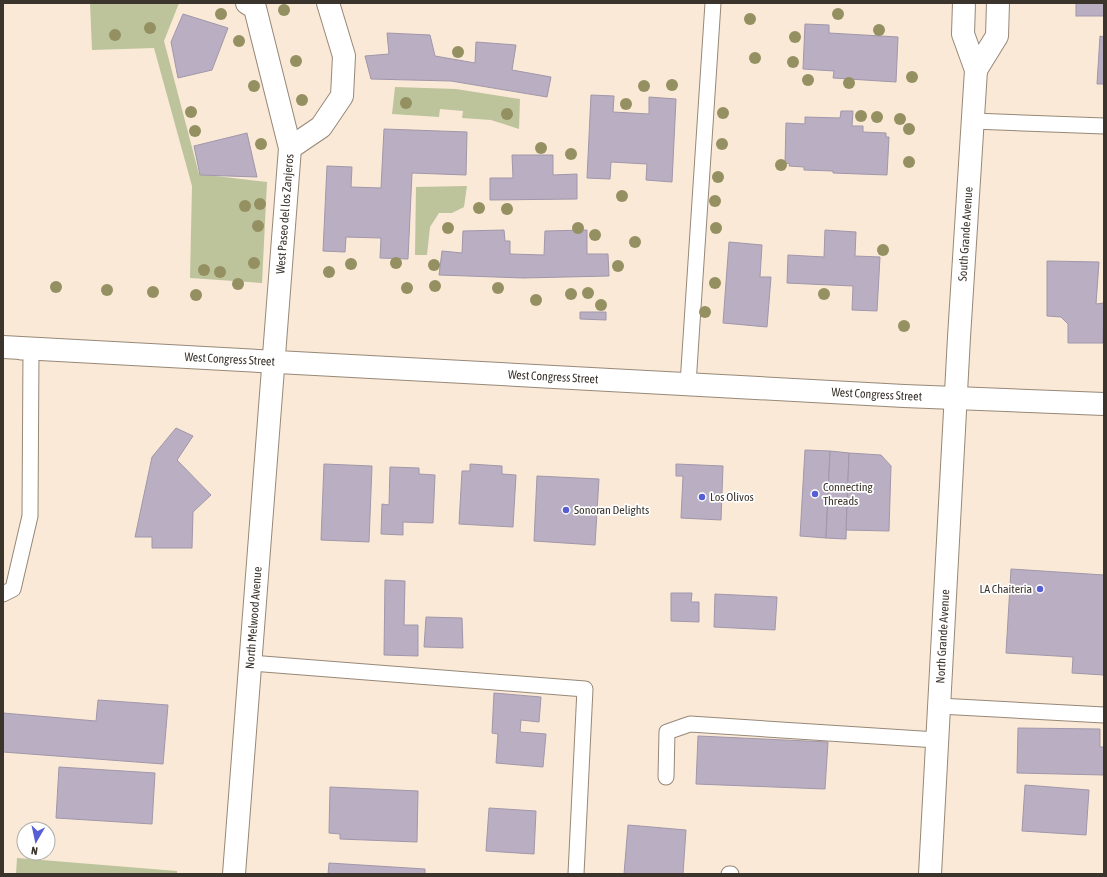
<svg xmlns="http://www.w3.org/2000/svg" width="1107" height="877" viewBox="0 0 1107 877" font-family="'Asap Condensed',sans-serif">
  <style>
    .green { fill: #bdc49c }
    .building { fill: #b9aec2; stroke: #a197aa }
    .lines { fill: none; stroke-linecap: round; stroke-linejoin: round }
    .service-casing { stroke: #978878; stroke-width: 17 }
    .minor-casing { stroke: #978878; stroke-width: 24 }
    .secondary-casing { stroke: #978878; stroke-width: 24 }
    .service { stroke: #fff; stroke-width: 15 }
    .minor { stroke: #fff; stroke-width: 22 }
    .secondary { stroke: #fff; stroke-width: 22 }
    .tree { fill: #949062 }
    .poi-dot { fill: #565ed5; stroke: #fff; stroke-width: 1.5 }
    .labels { text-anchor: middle; stroke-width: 3.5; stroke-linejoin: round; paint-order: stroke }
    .street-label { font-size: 12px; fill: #3a342d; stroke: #fff }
    .poi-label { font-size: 12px; fill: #3a342d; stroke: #fff; text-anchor: start }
  </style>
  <rect width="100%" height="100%" fill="#f9e9d6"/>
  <!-- green -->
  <g class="green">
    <polygon points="90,3 179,3 164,41 199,174 267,182 262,283 190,278 192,186 154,48 92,50"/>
    <polygon points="395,87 456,89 520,99 519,129 491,120 462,118 463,111 440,109 439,117 392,114"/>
    <polygon points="467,186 464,207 452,213 439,213 430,227 427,255 415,255 416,187"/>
    <polygon points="17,858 177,871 177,874 16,874"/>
  </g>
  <!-- building -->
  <g class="building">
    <rect x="1076" y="3" width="28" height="13"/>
    <polygon points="183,14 228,28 212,70 178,78 171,42"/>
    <polygon points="805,24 829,25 829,33 898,37 896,82 833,78 834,71 803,69"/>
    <polygon points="387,33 430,35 435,56 475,63 476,42 516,45 512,70 551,77 547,97 451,81 371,79 365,56 389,54"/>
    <polygon points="1100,36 1104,37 1104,84 1097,84"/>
    <polygon points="591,95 614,96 613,112 649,114 649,97 676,99 672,182 646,180 647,164 611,162 610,179 587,178"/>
    <polygon points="841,111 853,111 852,126 863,126 863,132 886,133 886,137 889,137 887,175 833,173 833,171 804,170 804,167 789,166 790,164 785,163 786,123 805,124 805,117 840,118"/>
    <polygon points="384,129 467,132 466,175 412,173 408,259 380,258 381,238 346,237 345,252 323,251 327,166 352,167 351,187 381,188"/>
    <polygon points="247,133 257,177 200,175 194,146"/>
    <polygon points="512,155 553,155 553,175 577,174 577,199 490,200 490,178 513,178"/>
    <polygon points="504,230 505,241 510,241 510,254 544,255 545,231 587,230 587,254 608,254 609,276 523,278 439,275 442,251 462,253 463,231"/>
    <polygon points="825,230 856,232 855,256 880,257 877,311 852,310 853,286 787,283 788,255 824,257"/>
    <polygon points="729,242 762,245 760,277 771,277 767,327 723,323"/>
    <polygon points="1047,261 1099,262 1096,304 1104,303 1103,343 1068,343 1068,324 1061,317 1047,316"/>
    <polygon points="580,312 606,312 606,320 580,319"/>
    <polygon points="176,428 193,436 177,460 211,495 193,512 192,548 152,548 152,537 135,537 152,457"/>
    <polygon points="805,450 830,451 826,538 800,536"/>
    <polygon points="830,451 849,453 846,539 826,538"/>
    <polygon points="849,453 881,455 891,466 889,531 846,530"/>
    <polygon points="324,464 372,466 369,542 321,540"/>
    <polygon points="470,464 502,466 502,474 516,475 513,527 459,524 462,471 470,471"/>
    <polygon points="676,464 723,466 721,520 681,518 683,476 676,476"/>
    <polygon points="390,467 419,468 419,474 435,475 433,523 403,522 403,535 381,534 382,504 389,505"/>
    <polygon points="537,476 599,479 595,545 534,541"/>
    <polygon points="1011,569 1104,575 1104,675 1072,673 1073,657 1006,653"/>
    <polygon points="385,580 405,581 404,625 418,625 418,656 384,655"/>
    <polygon points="671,593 692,593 691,602 699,602 699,622 671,621"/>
    <polygon points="715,594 777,597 775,630 714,627"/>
    <polygon points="426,617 462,618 463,648 424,647"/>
    <polygon points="494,693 541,697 539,722 521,720 520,732 546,734 543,767 496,763 498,734 492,733"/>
    <polygon points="98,700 168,705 163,764 3,752 3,713 96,721"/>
    <polygon points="1018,728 1100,729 1100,747 1104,747 1104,775 1017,773"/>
    <polygon points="698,736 828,742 825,789 696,784"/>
    <polygon points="59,767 155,773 152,824 56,818"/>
    <polygon points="1025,785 1089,790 1086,835 1022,831"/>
    <polygon points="330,787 418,791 417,842 340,839 340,834 329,833"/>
    <polygon points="489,808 536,811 534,854 486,851"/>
    <polygon points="628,825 686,830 683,874 624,874"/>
    <polygon points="329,863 425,869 425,874 328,874"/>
  </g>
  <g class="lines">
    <defs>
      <g id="service">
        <polyline points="973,121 1104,126"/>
        <polyline points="688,384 713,3"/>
        <polyline points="3,594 13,589 30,516 31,349 21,352"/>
        <polyline points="251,663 585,689 576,874"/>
        <polyline points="939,706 1104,715"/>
        <polyline points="666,777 667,732 690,724 937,740"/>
        <polyline points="729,874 731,874"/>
      </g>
      <g id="minor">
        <polyline points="290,148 321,127 342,96 344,56 328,3"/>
        <path id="s1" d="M234 874 290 148 255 8 247 3"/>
      </g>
      <g id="secondary">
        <polyline points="976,70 997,36 998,3"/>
        <path id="s2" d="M3 347 904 396 1104 404"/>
        <path id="s3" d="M930 874 959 337 976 70 963 34 964 3"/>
      </g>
    </defs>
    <!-- service casing -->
    <use href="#service" class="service-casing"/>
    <!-- minor casing -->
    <use href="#minor" class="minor-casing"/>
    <!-- secondary casing -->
    <use href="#secondary" class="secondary-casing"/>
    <!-- service -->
    <use href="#service" class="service"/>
    <!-- minor -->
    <use href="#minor" class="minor"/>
    <!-- secondary -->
    <use href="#secondary" class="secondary"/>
  </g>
  <!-- trees -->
  <g class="tree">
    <circle cx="284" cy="10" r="6"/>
    <circle cx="221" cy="14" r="6"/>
    <circle cx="838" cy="14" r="6"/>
    <circle cx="750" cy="19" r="6"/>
    <circle cx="150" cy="28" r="6"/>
    <circle cx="879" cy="30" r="6"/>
    <circle cx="115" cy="35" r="6"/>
    <circle cx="795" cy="37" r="6"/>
    <circle cx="239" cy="41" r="6"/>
    <circle cx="458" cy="52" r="6"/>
    <circle cx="755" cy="58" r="6"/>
    <circle cx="296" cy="61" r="6"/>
    <circle cx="793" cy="62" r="6"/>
    <circle cx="912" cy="77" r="6"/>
    <circle cx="808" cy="80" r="6"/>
    <circle cx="849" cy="83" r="6"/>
    <circle cx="672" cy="85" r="6"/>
    <circle cx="254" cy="86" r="6"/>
    <circle cx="644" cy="86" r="6"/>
    <circle cx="302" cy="100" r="6"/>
    <circle cx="406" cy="103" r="6"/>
    <circle cx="626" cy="104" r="6"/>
    <circle cx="191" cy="112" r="6"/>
    <circle cx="723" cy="113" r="6"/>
    <circle cx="507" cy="114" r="6"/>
    <circle cx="861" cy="116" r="6"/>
    <circle cx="877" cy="117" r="6"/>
    <circle cx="900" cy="119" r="6"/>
    <circle cx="909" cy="129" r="6"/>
    <circle cx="195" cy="131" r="6"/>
    <circle cx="261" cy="144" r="6"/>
    <circle cx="722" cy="144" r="6"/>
    <circle cx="541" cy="148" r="6"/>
    <circle cx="571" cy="154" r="6"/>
    <circle cx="909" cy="162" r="6"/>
    <circle cx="781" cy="165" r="6"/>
    <circle cx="718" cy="177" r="6"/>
    <circle cx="622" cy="196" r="6"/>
    <circle cx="715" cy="201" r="6"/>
    <circle cx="260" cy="204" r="6"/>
    <circle cx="245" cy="206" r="6"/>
    <circle cx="479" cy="208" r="6"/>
    <circle cx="507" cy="209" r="6"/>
    <circle cx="258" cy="226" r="6"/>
    <circle cx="448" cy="228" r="6"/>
    <circle cx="578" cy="228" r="6"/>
    <circle cx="716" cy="228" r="6"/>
    <circle cx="595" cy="235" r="6"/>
    <circle cx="635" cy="242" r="6"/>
    <circle cx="883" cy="250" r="6"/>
    <circle cx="254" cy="263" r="6"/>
    <circle cx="396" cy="263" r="6"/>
    <circle cx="351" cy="264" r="6"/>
    <circle cx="434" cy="265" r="6"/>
    <circle cx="618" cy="266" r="6"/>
    <circle cx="204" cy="270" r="6"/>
    <circle cx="220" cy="272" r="6"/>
    <circle cx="329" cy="272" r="6"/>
    <circle cx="715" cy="283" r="6"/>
    <circle cx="238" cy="284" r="6"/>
    <circle cx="435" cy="286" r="6"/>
    <circle cx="56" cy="287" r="6"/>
    <circle cx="407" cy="288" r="6"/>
    <circle cx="498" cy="288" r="6"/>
    <circle cx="107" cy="290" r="6"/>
    <circle cx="153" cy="292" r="6"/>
    <circle cx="588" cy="293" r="6"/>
    <circle cx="571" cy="294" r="6"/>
    <circle cx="824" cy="294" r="6"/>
    <circle cx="196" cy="295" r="6"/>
    <circle cx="536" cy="300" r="6"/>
    <circle cx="601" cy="305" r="6"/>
    <circle cx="705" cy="312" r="6"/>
    <circle cx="904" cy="326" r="6"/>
  </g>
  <!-- markers -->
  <g class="poi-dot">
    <circle cx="815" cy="494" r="4"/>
    <circle cx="702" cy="497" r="4"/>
    <circle cx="566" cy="510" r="4"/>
    <circle cx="1040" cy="589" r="4"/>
  </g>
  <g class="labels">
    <!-- street labels -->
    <g class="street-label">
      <text dy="4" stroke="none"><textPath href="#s1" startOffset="662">West Paseo del los Zanjeros</textPath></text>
      <text dy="4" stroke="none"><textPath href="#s3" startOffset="641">South Grande Avenue</textPath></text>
      <text dy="4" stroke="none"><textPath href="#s2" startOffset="227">West Congress Street</textPath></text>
      <text dy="4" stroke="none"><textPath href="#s2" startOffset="551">West Congress Street</textPath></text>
      <text dy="4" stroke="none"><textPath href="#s2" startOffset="875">West Congress Street</textPath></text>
      <text dy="4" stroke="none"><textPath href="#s1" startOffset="257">North Melwood Avenue</textPath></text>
      <text dy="4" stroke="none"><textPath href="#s3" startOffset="238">North Grande Avenue</textPath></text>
    </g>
    <!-- poi labels -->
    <g class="poi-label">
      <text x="823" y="491">Connecting<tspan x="823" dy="14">Threads</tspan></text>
      <text x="710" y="501">Los Olivos</text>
      <text x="574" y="514">Sonoran Delights</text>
      <text x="1032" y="593" text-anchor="end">LA Chaiteria</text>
    </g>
  </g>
  <!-- border -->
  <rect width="1107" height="877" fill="none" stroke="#3a342d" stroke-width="8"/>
  <!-- north arrow -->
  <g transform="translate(36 841) rotate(189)"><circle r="19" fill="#ffffff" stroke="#b0aeab"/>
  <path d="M0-3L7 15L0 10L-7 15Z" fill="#565ed5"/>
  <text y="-6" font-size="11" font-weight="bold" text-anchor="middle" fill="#3a342d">N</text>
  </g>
</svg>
